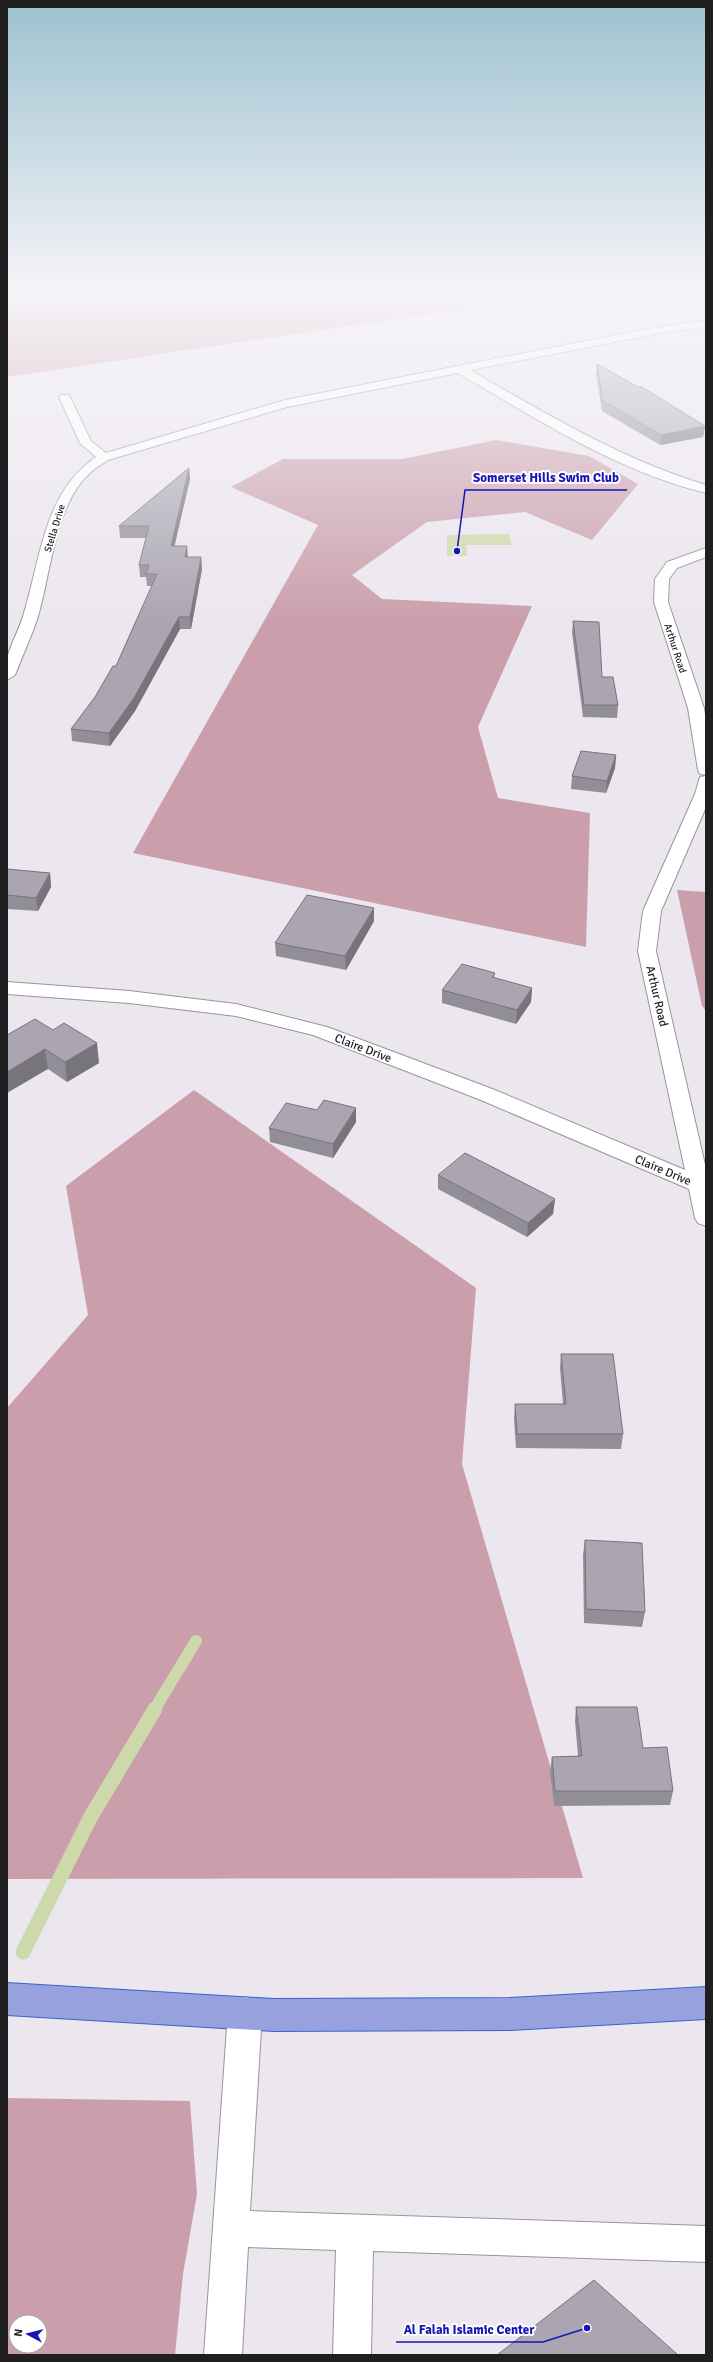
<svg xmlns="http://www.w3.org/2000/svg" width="713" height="2362" viewBox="0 0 713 2362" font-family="Signika,sans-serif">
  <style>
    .forest { fill: #ca9fab; fill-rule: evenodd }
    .water { fill: #cdd8ab }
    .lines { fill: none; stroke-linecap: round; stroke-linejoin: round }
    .stream-far1 { stroke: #cdd8ab; stroke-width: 12 }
    .stream { stroke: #cdd8ab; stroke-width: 15 }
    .minor-casing { stroke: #969696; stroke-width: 2 }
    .highway-casing { stroke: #3765c9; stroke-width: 2 }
    .minor { fill: #fff; fill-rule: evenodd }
    .highway { fill: #96a1de; fill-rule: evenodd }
    .wall { fill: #928e98 }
    .shaded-wall { fill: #77747c }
    .building { fill: #aaa5b1; stroke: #77747c }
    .labels { text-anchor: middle; stroke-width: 4; stroke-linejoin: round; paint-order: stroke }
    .far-street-label { font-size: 10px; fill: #1f1f1f; stroke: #fff }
    .street-label { font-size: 12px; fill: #1f1f1f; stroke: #fff }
    .leader { fill: none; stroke: #1814ba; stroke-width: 1.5 }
    .callout-dot { fill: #1814ba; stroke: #fff; stroke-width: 1.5 }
    .callout-label { font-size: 13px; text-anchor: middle; font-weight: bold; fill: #1814ba; stroke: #fff; stroke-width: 4; stroke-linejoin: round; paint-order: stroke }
  </style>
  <rect width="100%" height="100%" fill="#ece6ef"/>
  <!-- forest -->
  <g class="forest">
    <polygon points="7,293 570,293 7,377"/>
    <polygon points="496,440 589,456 638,484 592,540 525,512 427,522 352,575 382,599 532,606 478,727 498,798 590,813 586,947 133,853 318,525 231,487 283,459 402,459"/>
    <polygon points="677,890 706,892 706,1011 702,1006"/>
    <polygon points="194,1090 476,1288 462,1464 583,1878 7,1879 7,1408 88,1315 66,1186"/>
    <path d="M7 2098 190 2101 197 2194 183 2274 175 2355H7ZM16 2322H40V2346H16Z"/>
  </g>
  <!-- water -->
  <polygon class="water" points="509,534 512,545 466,545 467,556 447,556 447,535"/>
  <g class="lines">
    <!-- stream-far1 -->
    <polyline class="stream-far1" points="154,1710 196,1641"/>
    <!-- stream -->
    <polyline class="stream" points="23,1952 90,1818 155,1709"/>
    <defs>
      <g id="minor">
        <path d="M706 321V327L666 332 470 370C546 414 621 459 706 485V493C616 471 537 419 458 373L287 407 108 460C103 464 96 467 91 472 56 502 51 570 39 613 33 634 23 654 15 675L7 680C7 672 5 662 8 655 12 641 20 628 24 613 41 557 44 492 96 457L80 443 59 397 61 395H69L91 441 106 453 285 400 550 348 666 326Z"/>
        <polygon points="706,548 706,557 677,568 669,579 668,602 704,708 706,721 706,775 700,774 698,770 688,708 654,602 655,579 667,562"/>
        <polygon points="706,776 706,807 661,911 656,951 706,1169 706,1226 698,1223 695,1218 689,1189 481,1100 313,1035 236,1016 129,1003 7,994 7,982 129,991 236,1004 327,1027 495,1090 685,1170 638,951 643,911 695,794 700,777"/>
        <polygon points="245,1997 257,2001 262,2013 250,2211 706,2226 706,2262 373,2251 371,2355 333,2355 336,2250 248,2247 242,2355 204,2355 228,2013 233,2001"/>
      </g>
      <polygon id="highway" points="7,1983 274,1999 510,1998 706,1987 706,2019 510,2030 274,2031 7,2015"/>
    </defs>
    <!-- minor casing -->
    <use href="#minor" class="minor-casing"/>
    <!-- highway casing -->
    <use href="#highway" class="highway-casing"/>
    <!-- minor -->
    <use href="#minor" class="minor"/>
    <!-- highway -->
    <use href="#highway" class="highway"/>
  </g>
  <!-- wall -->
  <g class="wall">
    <polygon points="597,364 705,426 703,437 660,445 602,411 596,374"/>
    <polygon points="189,468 190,479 174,546 188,557 201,557 202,569 191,629 180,629 135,711 110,746 72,741 71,729 95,697 116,666 152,586 147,586 146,577 140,577 139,565 146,538 120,538 119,526"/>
    <polygon points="573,621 602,677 618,705 617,718 583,717 572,633"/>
    <polygon points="616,755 615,768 606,793 571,789 572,776"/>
    <polygon points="7,869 50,873 51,887 38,911 7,909"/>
    <polygon points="374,921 346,970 276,956 275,943"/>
    <polygon points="495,973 494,978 532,988 531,1002 516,1024 442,1003 442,990"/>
    <polygon points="7,1035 99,1063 67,1082 48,1069"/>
    <polygon points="356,1108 356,1122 333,1158 270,1142 269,1128 317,1110"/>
    <polygon points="438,1175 555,1199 553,1214 527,1237 438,1189"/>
    <polygon points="561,1354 623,1434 621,1449 516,1448 514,1419 515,1404 563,1404 560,1368"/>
    <polygon points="585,1540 645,1612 642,1627 584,1623 583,1555"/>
    <polygon points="576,1707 643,1748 673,1791 670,1805 554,1806 550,1771 552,1757 578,1756 575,1721"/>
  </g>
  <!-- shaded-wall -->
  <g class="shaded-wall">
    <polygon points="705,426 703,437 660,445 661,435"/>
    <polygon points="189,468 190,479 172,557 171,546"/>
    <polygon points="187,546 188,557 185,557"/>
    <polygon points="201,557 202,569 191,629 190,617"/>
    <polygon points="179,617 180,629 135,711 110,746 109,733"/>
    <polygon points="616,755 615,768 606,793 607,781"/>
    <polygon points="50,873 51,887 38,911 36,898"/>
    <polygon points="374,908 374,921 346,970 345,956"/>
    <polygon points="532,988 531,1002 516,1024 517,1010"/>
    <polygon points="97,1043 99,1063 67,1082 65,1062"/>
    <polygon points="45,1049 48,1069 7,1093 7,1072"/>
    <polygon points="356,1108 356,1122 333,1158 333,1144"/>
    <polygon points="555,1199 553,1214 527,1237 528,1223"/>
  </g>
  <!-- building -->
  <g class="building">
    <polygon points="597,364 638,387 642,387 705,426 661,435 603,401"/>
    <polygon points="189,468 171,546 187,546 185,557 201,557 190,617 179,617 134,698 109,733 71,729 95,697 113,666 116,666 157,574 146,574 149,565 139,565 149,526 119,526"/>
    <polygon points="573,621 599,622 602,677 613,677 618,705 584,705"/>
    <polygon points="581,751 616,755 607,781 572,776"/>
    <polygon points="7,869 50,873 36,898 7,895"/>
    <polygon points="307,895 374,908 345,956 275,943"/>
    <polygon points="462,964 495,973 492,977 532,988 517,1010 442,990"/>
    <polygon points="35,1019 53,1030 64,1023 97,1043 65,1062 45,1049 7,1072 7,1035"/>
    <polygon points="324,1100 356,1108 333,1144 269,1128 286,1103 317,1110"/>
    <polygon points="465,1153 555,1199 528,1223 438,1175"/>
    <polygon points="561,1354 613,1354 623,1434 517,1434 515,1404 566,1404"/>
    <polygon points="585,1540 642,1543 645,1612 586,1609"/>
    <polygon points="576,1707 637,1707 643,1748 667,1747 673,1791 555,1791 552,1757 582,1756"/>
    <polygon points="594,2280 678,2355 497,2355"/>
  </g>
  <!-- sky -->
  <linearGradient id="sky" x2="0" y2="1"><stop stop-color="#9dc2d0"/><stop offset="0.47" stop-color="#f6f4f8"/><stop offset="1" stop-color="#f6f4f8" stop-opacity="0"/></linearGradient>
  <rect width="713" height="624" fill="url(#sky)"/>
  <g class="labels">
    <!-- far-street labels -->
    <g class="far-street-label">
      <text transform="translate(54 528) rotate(-73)" y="4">Stella Drive</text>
      <text transform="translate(676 648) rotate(72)" y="4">Arthur Road</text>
    </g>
    <!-- street labels -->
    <g class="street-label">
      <text transform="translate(657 996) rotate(77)" y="4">Arthur Road</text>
      <text transform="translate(363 1048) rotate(21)" y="4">Claire Drive</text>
      <text transform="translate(663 1170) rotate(23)" y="4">Claire Drive</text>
    </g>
  </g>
  <!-- callouts -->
  <path class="leader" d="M457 551L465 490H627M587 2328L543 2342H396"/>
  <g class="callout-dot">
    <circle cx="457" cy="551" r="4"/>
    <circle cx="587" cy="2328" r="4"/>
  </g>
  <g class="callout-label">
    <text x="546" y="482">Somerset Hills Swim Club</text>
    <text x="469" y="2334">Al Falah Islamic Center</text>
  </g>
  <!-- border -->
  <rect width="713" height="2362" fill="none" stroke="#1f1f1f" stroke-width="16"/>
  <!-- north arrow -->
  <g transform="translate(28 2334) rotate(277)"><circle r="19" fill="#ffffff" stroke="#a5a5a5"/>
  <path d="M0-3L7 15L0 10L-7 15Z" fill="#1814ba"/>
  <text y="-6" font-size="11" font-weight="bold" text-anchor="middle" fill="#1f1f1f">N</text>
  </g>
</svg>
